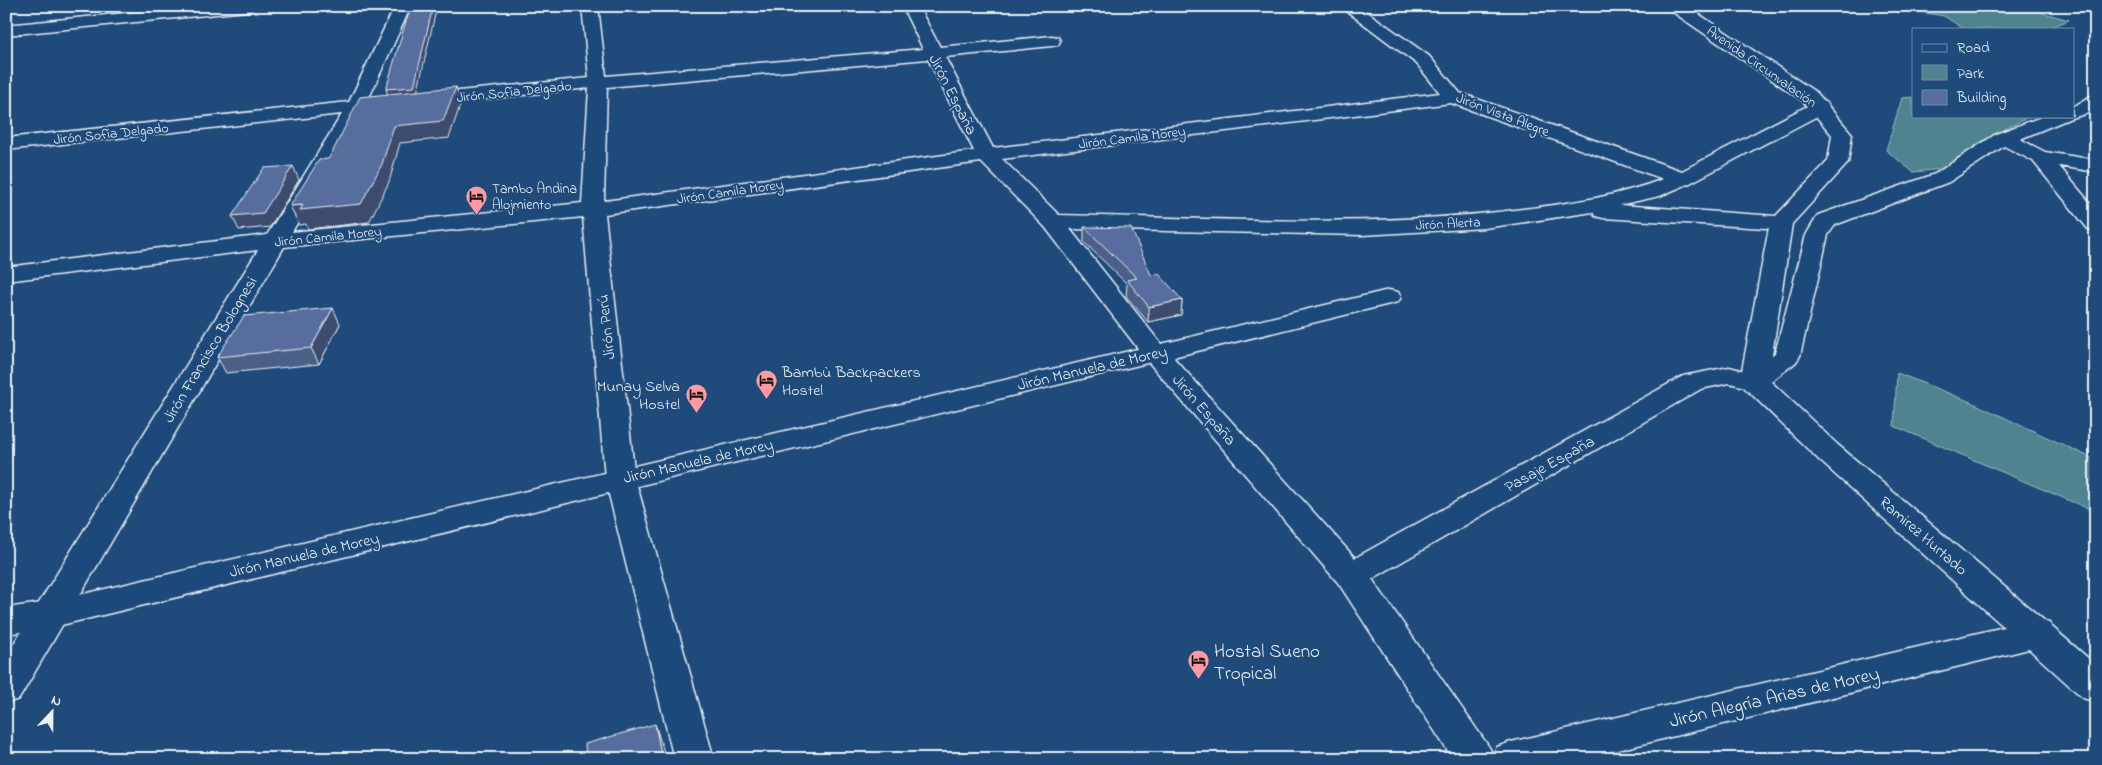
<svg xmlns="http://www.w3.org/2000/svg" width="2102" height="765" viewBox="0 0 2102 765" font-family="'Indie Flower',sans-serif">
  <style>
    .green { fill: #4f8390; stroke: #9cbac4 }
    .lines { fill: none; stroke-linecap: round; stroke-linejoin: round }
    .minor-casing { stroke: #e8f1f8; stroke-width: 3 }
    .tertiary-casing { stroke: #e8f1f8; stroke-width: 3 }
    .secondary-casing { stroke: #e8f1f8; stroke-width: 3 }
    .minor { fill: #1f4a7a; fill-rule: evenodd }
    .tertiary { fill: #1f4a7a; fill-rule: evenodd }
    .secondary { fill: #1f4a7a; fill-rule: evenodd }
    .wall { fill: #4b5e87; stroke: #e8f1f8 }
    .shaded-wall { fill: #3d4c6e; stroke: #e8f1f8 }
    .building { fill: #576d9d; stroke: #e8f1f8 }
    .labels { text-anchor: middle; stroke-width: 4; stroke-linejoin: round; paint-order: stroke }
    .far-street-label { font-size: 14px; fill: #e8f1f8; stroke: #1f4a7a }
    .far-poi-label { font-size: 14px; fill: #e8f1f8; stroke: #1f4a7a; text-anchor: start }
    .street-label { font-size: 16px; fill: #e8f1f8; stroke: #1f4a7a }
    .poi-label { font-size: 16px; fill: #e8f1f8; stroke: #1f4a7a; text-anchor: start }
    .near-poi-label { font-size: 19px; fill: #e8f1f8; stroke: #1f4a7a; text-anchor: start }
    .near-street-label { font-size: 19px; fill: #e8f1f8; stroke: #1f4a7a }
  </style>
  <rect width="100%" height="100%" fill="#1f4a7a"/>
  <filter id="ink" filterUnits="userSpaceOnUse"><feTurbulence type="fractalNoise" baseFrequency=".02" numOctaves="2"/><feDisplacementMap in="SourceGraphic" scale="10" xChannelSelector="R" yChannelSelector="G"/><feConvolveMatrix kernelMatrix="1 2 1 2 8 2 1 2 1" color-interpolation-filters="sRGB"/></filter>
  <g filter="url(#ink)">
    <!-- green -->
    <g class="green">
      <polygon points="1882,6 2019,6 2069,20 2047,29 1964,29 1944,16"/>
      <polygon points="1913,97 1913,116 2030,116 1979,143 1953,168 1913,172 1886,150 1902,98"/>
      <polygon points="1897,373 1971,402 2096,460 2096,512 1894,426"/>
    </g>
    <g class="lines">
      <defs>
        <g id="minor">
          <polygon points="197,6 255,6 253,9 247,11 6,35 6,25"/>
          <path d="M395 6H411L368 100 589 78 582 6H598L606 76 923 49 902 6H918L940 47 1052 36 1058 37 1060 41 1058 45 1052 46 945 57 993 148 1440 93 1417 64 1340 6H1359L1429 56 1460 93 1682 171 1813 103 1820 101 1827 103 1829 107 1827 111 1690 183 1660 196 1619 205 1789 217 1792 222 1789 227 1781 229 1603 218 1595 216 1593 212 1485 228 1362 235 1070 229 1161 344 1389 290 1398 292 1401 297 1398 302 1173 357 1355 558 1683 376 1729 367 1749 372 1775 353 1806 235 1818 215 1935 174 1996 134 2044 116H2073V106C2082 103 2087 97 2096 94V111L2071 118 2020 139 2045 152 2096 160V172L2059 166 2096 210V231L2088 229 2033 161 2004 146 1949 182 1835 225 1828 235 1800 356 1796 362 1764 387 1754 389 1729 383 1701 389 1372 579 1489 747 1495 759H1453L1339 584 1146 359 1045 227 981 162 605 214 635 478 714 759H674L605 478 583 217 284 247 19 699 6 703V656L258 250 6 281V267L267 235 342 114 6 150V138L349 102ZM928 59 974 151 604 201 607 87ZM589 88 582 203 292 232 362 112ZM1451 103 1663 179C1619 196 1571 203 1523 209 1370 229 1213 218 1059 215L1002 159Z"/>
        </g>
        <g id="tertiary">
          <polygon points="1155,345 1164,347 1168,353 1164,359 49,628 6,634 6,608 49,602"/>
          <polygon points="1754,373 1764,375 1838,445 2046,622 2049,623 2052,627 2096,665 2096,702 2083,698 2029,649 1581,759 1491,759 1497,747 1511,742 2004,627 1818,459 1744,387 1740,381 1744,375"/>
        </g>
        <polygon id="secondary" points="1664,6 1685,6 1694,11 1817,93 1852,134 1848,163 1792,224 1768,381 1764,387 1754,389 1744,387 1740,381 1770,222 1828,161 1832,135 1803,101"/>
      </defs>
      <!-- minor casing -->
      <use href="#minor" class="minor-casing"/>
      <!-- tertiary casing -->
      <use href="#tertiary" class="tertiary-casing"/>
      <!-- secondary casing -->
      <use href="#secondary" class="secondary-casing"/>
      <!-- minor -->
      <use href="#minor" class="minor"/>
      <!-- tertiary -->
      <use href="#tertiary" class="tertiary"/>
      <!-- secondary -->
      <use href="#secondary" class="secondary"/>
    </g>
    <!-- wall -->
    <g class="wall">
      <polygon points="1084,227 1151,275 1182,300 1181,315 1148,322 1126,296 1127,284 1084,242"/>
      <polygon points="340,324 319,364 226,373 217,357"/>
    </g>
    <!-- shaded-wall -->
    <g class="shaded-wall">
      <polygon points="433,6 437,6 417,93 388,96 386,89"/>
      <polygon points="456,87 461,103 449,138 400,143 389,182 369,222 308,229 306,224 299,225 290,206 303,205 394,126"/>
      <polygon points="293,166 299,180 270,227 239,230 232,216"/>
      <polygon points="1182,300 1181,315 1148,322 1149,307"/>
      <polygon points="333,308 340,324 319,364 311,348"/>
      <polygon points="655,724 665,755 666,759 662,759"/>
    </g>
    <!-- building -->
    <g class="building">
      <polygon points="412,6 433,6 414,87 386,89 405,24"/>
      <polygon points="456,87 443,121 394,126 382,164 361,204 300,210 303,205 290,206 319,160 328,159 332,153 360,97"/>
      <polygon points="293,166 263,213 232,216 264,168"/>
      <polygon points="1084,227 1131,228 1151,275 1159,274 1182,300 1149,307 1127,280 1137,278"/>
      <polygon points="333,308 311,348 217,357 244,316"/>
      <polygon points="655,724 662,759 586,759 585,744"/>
    </g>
  </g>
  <!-- icons -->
  <defs>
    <symbol id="hotel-pin" viewBox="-11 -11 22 30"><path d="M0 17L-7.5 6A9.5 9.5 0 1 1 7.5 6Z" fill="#ff9aa2" stroke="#1f4a7a"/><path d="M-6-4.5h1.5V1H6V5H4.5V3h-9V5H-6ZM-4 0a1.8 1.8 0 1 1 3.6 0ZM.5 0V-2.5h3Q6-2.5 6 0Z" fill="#111"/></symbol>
  </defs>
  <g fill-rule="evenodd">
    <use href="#hotel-pin" x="464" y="184" width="25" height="34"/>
    <use href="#hotel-pin" x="754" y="368" width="25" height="34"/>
    <use href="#hotel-pin" x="684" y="382" width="25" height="34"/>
    <use href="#hotel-pin" x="1186" y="648" width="25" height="34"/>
  </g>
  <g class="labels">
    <!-- far-street labels -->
    <g class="far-street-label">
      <text transform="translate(1762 66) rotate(35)" y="5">Avenida Circunvalación</text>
      <text transform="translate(514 91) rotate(-6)" y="5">Jirón Sofía Delgado</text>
      <text transform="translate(1503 114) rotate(21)" y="5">Jirón Vista Alegre</text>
      <text transform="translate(111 133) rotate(-6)" y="5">Jirón Sofía Delgado</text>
      <text transform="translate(1132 137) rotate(-7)" y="5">Jirón Camila Morey</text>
      <text transform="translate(730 191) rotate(-8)" y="5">Jirón Camila Morey</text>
      <text transform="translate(1448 223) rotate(-3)" y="5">Jirón Alerta</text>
      <text transform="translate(328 236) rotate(-6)" y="5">Jirón Camila Morey</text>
    </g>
    <!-- far-poi labels -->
    <g class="far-poi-label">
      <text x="492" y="193">Tambo Andina<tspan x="492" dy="16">Alojmiento</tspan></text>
    </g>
    <!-- street labels -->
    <g class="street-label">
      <text transform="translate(954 94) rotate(63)" y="6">Jirón España</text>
      <text transform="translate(605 327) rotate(-96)" y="6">Jirón Perú</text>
      <text transform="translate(209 349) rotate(-59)" y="6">Jirón Francisco Bolognesi</text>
      <text transform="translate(1092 367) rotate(-13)" y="6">Jirón Manuela de Morey</text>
      <text transform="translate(1205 409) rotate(49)" y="6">Jirón España</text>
      <text transform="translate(698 460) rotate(-13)" y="6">Jirón Manuela de Morey</text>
      <text transform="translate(1549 463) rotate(-29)" y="6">Pasaje España</text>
      <text transform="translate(1924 535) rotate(41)" y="6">Ramirez Hurtado</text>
      <text transform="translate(304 554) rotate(-13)" y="6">Jirón Manuela de Morey</text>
    </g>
    <!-- poi labels -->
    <g class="poi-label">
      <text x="782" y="377">Bambù Backpackers<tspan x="782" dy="18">Hostel</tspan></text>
      <text x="680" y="391" text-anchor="end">Munay Selva<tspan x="680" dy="18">Hostel</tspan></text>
    </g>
    <!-- near-poi labels -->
    <g class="near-poi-label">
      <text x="1214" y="657">Hostal Sueno<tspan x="1214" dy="22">Tropical</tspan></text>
    </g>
    <!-- near-street labels -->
    <g class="near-street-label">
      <text transform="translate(1774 696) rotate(-13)" y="7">Jirón Alegría Arias de Morey</text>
    </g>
  </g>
  <!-- margin -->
  <rect width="2102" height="765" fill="none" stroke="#1f4a7a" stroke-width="25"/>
  <rect x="12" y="12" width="2077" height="740" fill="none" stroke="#e8f1f8" stroke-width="2" filter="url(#ink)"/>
  <!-- legend -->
  <rect x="1912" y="28" width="162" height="90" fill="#1f4a7a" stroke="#6f8dac"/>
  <rect x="1922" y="44" width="25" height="8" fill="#1f4a7a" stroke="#6f8dac"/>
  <text x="1957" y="52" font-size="15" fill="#e8f1f8">Road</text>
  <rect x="1922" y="65" width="25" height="15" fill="#4f8390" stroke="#6f8dac"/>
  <text x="1957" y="78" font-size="15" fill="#e8f1f8">Park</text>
  <rect x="1922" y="90" width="25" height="15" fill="#576d9d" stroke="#6f8dac"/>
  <text x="1957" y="102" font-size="15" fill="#e8f1f8">Building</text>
  <!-- north arrow -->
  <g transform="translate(52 712) rotate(22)" stroke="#1f4a7a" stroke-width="4" paint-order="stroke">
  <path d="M0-4L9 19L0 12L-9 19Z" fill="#e8f1f8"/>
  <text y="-8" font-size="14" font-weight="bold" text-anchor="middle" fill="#e8f1f8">N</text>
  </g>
</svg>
